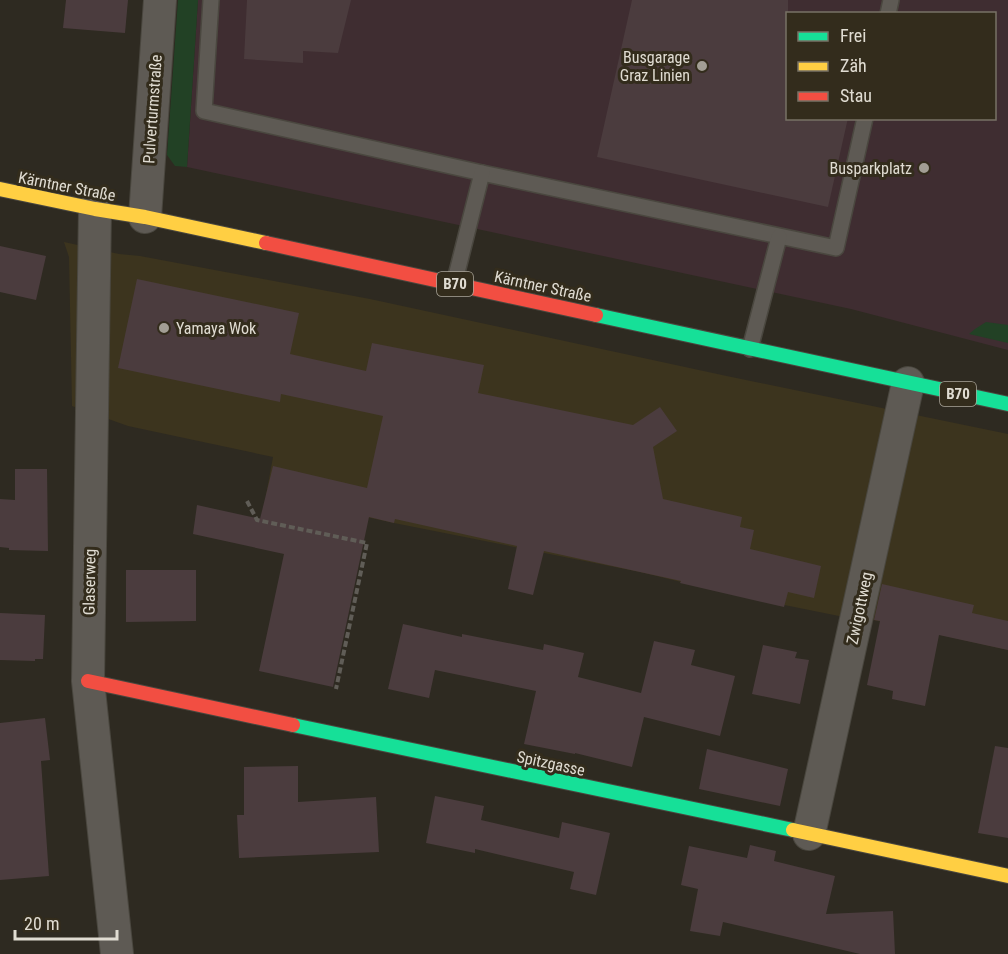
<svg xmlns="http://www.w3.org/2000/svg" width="1008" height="954" viewBox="0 0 1008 954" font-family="'Roboto Condensed',sans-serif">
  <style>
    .built { fill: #3c341e }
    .industrial { fill: #3f2d31; fill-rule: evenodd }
    .green { fill: #224125 }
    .building { fill: #4b3c3e }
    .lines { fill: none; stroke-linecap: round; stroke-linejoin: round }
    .lane-casing { stroke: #4a473f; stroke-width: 18 }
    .street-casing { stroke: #4a473f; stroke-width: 34 }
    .fast-casing { stroke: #4a473f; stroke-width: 16 }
    .slow-casing { stroke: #4a473f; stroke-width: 16 }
    .jam-casing { stroke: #4a473f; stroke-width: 16 }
    .path { stroke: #605d57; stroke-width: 4; stroke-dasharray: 6 3; stroke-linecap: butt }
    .lane { stroke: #5e5a54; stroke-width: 15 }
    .street { stroke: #5e5a54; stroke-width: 32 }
    .fast { stroke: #16e098; stroke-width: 14 }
    .slow { stroke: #ffcf43; stroke-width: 14 }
    .jam { stroke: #f24e42; stroke-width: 14 }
    .poi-dot { fill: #a29e94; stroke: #332c1c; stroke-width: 2 }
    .labels { text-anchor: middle; stroke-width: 6; stroke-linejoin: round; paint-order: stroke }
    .shield { fill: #332c1c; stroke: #aca79b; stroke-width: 1.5 }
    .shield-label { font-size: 15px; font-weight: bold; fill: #e0dcd2 }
    .poi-label { font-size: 16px; fill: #e0dcd2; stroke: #332c1c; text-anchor: end }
    .street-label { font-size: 16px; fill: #e0dcd2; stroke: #332c1c }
  </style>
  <rect width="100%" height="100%" fill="#2e2a21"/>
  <!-- built -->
  <polygon class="built" points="64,242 119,254 140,256 370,299 722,375 1008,434 1008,650 869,619 839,616 739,596 640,572 394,523 266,495 273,457 128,426 72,406 69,257"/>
  <!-- industrial -->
  <path class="industrial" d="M198 0H1008V350L851 309 187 167ZM788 14H994V118H788Z"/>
  <!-- green -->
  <g class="green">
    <polygon points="178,0 198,0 187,167 175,166 167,155"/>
    <polygon points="986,322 1008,325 1008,343 969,334 975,329"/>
  </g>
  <!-- building -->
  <g class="building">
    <polygon points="66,0 128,0 125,33 63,28"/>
    <polygon points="247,0 351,0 338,53 303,51 303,63 244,59"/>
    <polygon points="632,0 788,0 788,118 848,118 828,207 597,157"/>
    <polygon points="0,246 46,256 36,300 0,292"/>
    <polygon points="137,279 299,313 290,354 366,371 372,343 484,365 478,393 633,425 660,407 677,431 653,447 663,499 742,517 740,527 754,530 750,549 821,566 814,598 788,592 784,607 680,583 681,581 544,551 533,595 508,589 517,546 395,519 394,523 369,517 333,687 259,671 284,554 193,534 197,505 260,519 273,466 367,488 383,416 281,394 280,402 118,368"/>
    <polygon points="15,469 47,469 48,551 9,550 9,548 0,547 0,499 15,500"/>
    <polygon points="126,570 196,570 196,621 126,622"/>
    <polygon points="882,584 974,605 972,613 1008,621 1008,650 939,635 925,706 892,699 893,691 867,685 880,621 874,620"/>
    <polygon points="0,613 45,615 43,659 35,659 35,661 0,660"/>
    <polygon points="403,624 462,637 462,634 543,650 544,644 584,653 578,677 641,693 654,641 695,650 691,665 735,676 720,736 644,717 632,767 575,753 575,754 524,744 536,691 435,670 429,698 388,689"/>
    <polygon points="763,645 797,652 795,658 809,660 800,704 752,694"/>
    <polygon points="45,718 50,760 41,761 49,876 0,880 0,723"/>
    <polygon points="995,746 1008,748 1008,838 978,833"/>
    <polygon points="707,749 788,769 780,806 699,789"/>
    <polygon points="298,766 298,802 376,797 379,852 239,858 237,815 244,815 244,767"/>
    <polygon points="435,796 484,806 481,820 559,838 562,822 610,833 596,895 570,889 574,872 475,849 475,853 426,843"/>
    <polygon points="750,845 776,851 774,861 835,876 826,914 893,911 895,954 860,954 723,922 720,936 690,931 698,889 681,885 689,846 747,858"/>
  </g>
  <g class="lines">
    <defs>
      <g id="lane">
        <polyline points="211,0 204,111 482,173 836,248 865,118"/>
        <polyline points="888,14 891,0"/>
        <polyline points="454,284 482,173"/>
        <polyline points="750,349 779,237"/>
      </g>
      <g id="street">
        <polyline points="95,209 88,681 117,954"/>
        <polyline points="145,217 160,0"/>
        <polyline points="809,834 908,383"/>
      </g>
      <g id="fast">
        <polyline points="596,315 1008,404"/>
        <polyline points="293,725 793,830"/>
      </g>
      <g id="slow">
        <polyline points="0,189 95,209 145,217 266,243"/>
        <polyline points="793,830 1008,876"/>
      </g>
      <g id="jam">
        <polyline points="266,243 596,315"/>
        <polyline points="88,681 293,725"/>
      </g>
    </defs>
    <!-- lane casing -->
    <use href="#lane" class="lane-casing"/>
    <!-- street casing -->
    <use href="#street" class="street-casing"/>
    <!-- fast casing -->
    <use href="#fast" class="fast-casing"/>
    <!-- slow casing -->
    <use href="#slow" class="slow-casing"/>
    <!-- jam casing -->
    <use href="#jam" class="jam-casing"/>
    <!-- path -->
    <polyline class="path" points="247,501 257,520 367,543 336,689"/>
    <!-- lane -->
    <use href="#lane" class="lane"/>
    <!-- street -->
    <use href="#street" class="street"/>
    <!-- fast -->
    <use href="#fast" class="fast"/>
    <!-- slow -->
    <use href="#slow" class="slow"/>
    <!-- jam -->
    <use href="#jam" class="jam"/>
  </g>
  <!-- markers -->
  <g class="poi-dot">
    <circle cx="702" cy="66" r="6"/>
    <circle cx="924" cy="168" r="6"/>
    <circle cx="164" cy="328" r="6"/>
  </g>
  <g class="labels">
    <!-- shield labels -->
    <g class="shield">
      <rect x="437" y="272" width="36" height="24" rx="4.5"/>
      <rect x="940" y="382" width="36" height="24" rx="4.5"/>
    </g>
    <g class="shield-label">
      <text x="455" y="289">B70</text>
      <text x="958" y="399">B70</text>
    </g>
    <!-- poi labels -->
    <g class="poi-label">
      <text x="690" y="63">Busgarage<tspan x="690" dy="18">Graz Linien</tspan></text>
      <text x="912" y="174">Busparkplatz</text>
      <text x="176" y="334" text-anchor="start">Yamaya Wok</text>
    </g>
    <!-- street labels -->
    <g class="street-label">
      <text transform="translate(152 109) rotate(-86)" y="6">Pulverturmstraße</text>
      <text transform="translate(67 186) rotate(11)" y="6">Kärntner Straße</text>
      <text transform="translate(543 286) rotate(12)" y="6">Kärntner Straße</text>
      <text transform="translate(89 582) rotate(-89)" y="6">Glaserweg</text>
      <text transform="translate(859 608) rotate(-78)" y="6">Zwigottweg</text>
      <text transform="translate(551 763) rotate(12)" y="6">Spitzgasse</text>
    </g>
  </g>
  <!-- legend -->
  <rect x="786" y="12" width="210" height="108" fill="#332c1c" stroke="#787265" stroke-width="1.5"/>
  <rect x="798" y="32" width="30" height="9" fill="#16e098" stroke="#787265" stroke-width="1.5"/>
  <text x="840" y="42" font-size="18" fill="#e0dcd2">Frei</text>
  <rect x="798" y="62" width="30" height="9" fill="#ffcf43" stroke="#787265" stroke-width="1.5"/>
  <text x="840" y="72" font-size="18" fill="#e0dcd2">Zäh</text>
  <rect x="798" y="92" width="30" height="9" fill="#f24e42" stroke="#787265" stroke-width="1.5"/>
  <text x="840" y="102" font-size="18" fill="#e0dcd2">Stau</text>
  <!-- scale -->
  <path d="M15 930v9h102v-9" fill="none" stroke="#e0dcd2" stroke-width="3"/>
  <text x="24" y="930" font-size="18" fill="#e0dcd2" stroke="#332c1c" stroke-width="4.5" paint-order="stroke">20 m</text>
</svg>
